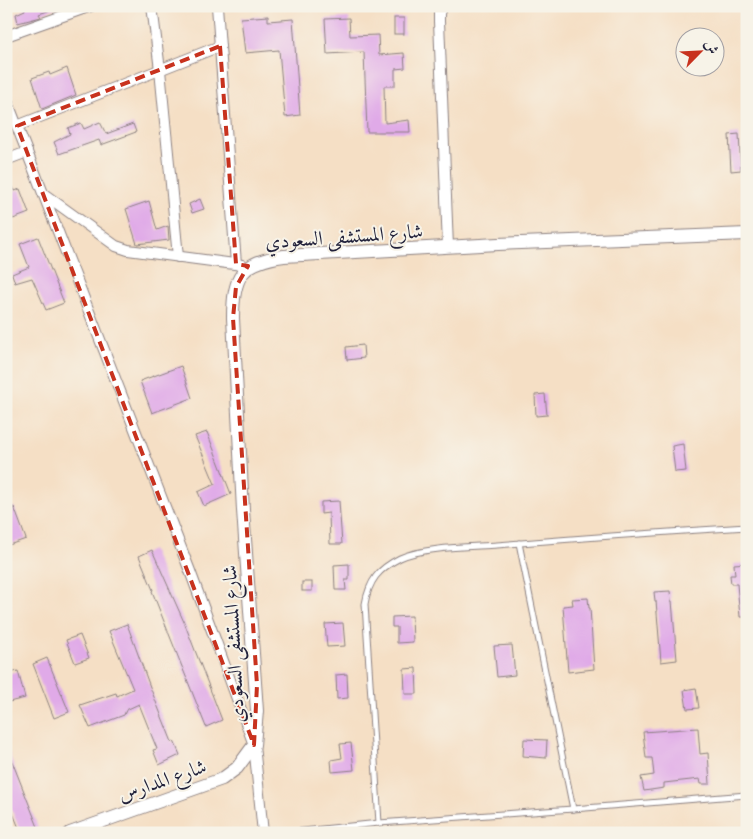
<svg xmlns="http://www.w3.org/2000/svg" width="753" height="839" viewBox="0 0 753 839" font-family="'IM FELL Great Primer',Amiri,serif">
  <style>
    .building { fill: #e0aae8 }
    .lines { fill: none; stroke-linecap: round; stroke-linejoin: round }
    .service-casing { stroke: #8c8080; stroke-width: 7 }
    .minor-casing { stroke: #8c8080; stroke-width: 12 }
    .tertiary-casing { stroke: #8c8080; stroke-width: 14 }
    .service { stroke: #fff; stroke-width: 5 }
    .minor { stroke: #fff; stroke-width: 10 }
    .tertiary { stroke: #fff; stroke-width: 12 }
    .marked { fill: none; stroke: #c8321e; stroke-width: 4; stroke-dasharray: 10 6; stroke-linejoin: round }
    .labels { text-anchor: middle; stroke-width: 4; stroke-linejoin: round; paint-order: stroke }
    .street-label { font-size: 20px; fill: #22223b; stroke: #f7f3e8 }
  </style>
  <rect width="100%" height="100%" fill="#f7f3e8"/>
  <filter id="ink" filterUnits="userSpaceOnUse"><feTurbulence type="fractalNoise" baseFrequency=".02" numOctaves="2"/><feDisplacementMap in="SourceGraphic" scale="10" xChannelSelector="R" yChannelSelector="G"/><feConvolveMatrix kernelMatrix="1 2 1 2 8 2 1 2 1" color-interpolation-filters="sRGB"/></filter>
  <filter id="wash" filterUnits="userSpaceOnUse"><feTurbulence type="fractalNoise" baseFrequency=".0096" numOctaves="4" result="noise"/><feDisplacementMap in="SourceGraphic" scale="20" xChannelSelector="R" yChannelSelector="G"/><feGaussianBlur stdDeviation="1.12" result="paint"/><feColorMatrix in="noise" values="0 0 0 0 0 0 0 0 0 0 0 0 0 0 0 0 0 1.4 0 .05"/><feComposite in="paint" operator="in"/></filter>
  <g filter="url(#wash)">
    <rect width="100%" height="100%" fill="#f5dfc5"/>
    <g id="blocks">
      <!-- building -->
      <g class="building">
        <polygon points="24,6 56,6 56,8 39,14 41,17 18,23 16,14 25,10"/>
        <polygon points="268,16 268,21 293,19 300,115 285,117 279,50 245,53 241,18"/>
        <polygon points="349,18 350,36 378,35 379,55 404,53 405,68 395,69 395,86 384,86 385,123 409,120 410,132 367,132 364,52 327,54 325,19"/>
        <rect x="394" y="18" width="10" height="16"/>
        <polygon points="67,68 76,95 42,109 32,78 49,72 50,75"/>
        <polygon points="100,122 106,134 133,124 136,132 101,145 99,140 59,154 54,142 70,134 68,128 81,123 84,129"/>
        <polygon points="739,134 741,170 731,171 729,135"/>
        <polygon points="13,187 15,191 20,189 29,213 13,219 6,203 6,189"/>
        <polygon points="200,199 204,209 192,213 189,204"/>
        <polygon points="149,201 157,230 168,226 169,240 137,244 126,209"/>
        <polygon points="38,237 64,303 46,310 32,278 15,283 12,274 29,267 20,244"/>
        <polygon points="363,345 364,358 347,360 346,347"/>
        <polygon points="181,366 192,398 152,413 140,381"/>
        <polygon points="545,394 547,415 536,416 535,395"/>
        <polygon points="207,432 231,494 204,506 198,492 215,484 195,436"/>
        <polygon points="683,444 686,471 675,472 672,446"/>
        <polygon points="339,501 342,544 330,544 329,513 321,514 321,502"/>
        <polygon points="14,507 26,539 6,546 6,509"/>
        <polygon points="152,550 184,622 222,720 206,727 167,629 152,591 153,590 139,556"/>
        <polygon points="747,563 747,617 740,617 737,584 731,584 730,575 735,575 734,564"/>
        <polygon points="349,564 349,580 345,580 346,590 335,590 334,565"/>
        <rect x="302" y="582" width="10" height="9"/>
        <polygon points="670,591 671,601 672,601 677,660 661,662 656,601 655,601 654,592"/>
        <polygon points="588,598 589,608 590,608 594,669 568,672 563,606 573,605 572,599"/>
        <polygon points="412,616 413,642 397,643 397,627 392,627 392,617"/>
        <polygon points="343,623 345,646 327,647 325,624"/>
        <polygon points="127,624 150,687 172,742 174,741 180,755 159,765 153,750 157,749 139,704 126,710 124,715 90,728 80,705 116,693 117,696 133,689 109,631"/>
        <polygon points="80,635 89,658 75,663 66,640"/>
        <polygon points="512,645 515,675 497,677 494,646"/>
        <polygon points="47,658 69,712 54,718 33,664"/>
        <polygon points="416,668 417,694 405,694 404,669"/>
        <polygon points="18,671 25,698 9,702 6,691 6,674"/>
        <polygon points="347,674 348,698 337,699 336,675"/>
        <polygon points="696,688 699,708 687,709 684,690"/>
        <polygon points="698,728 700,754 708,753 710,784 701,784 700,779 664,783 664,788 644,791 641,777 654,775 652,758 646,758 643,732"/>
        <polygon points="524,739 547,740 546,758 523,756"/>
        <polygon points="351,743 354,770 332,772 331,760 342,758 340,744"/>
        <polygon points="6,746 38,827 25,833 21,833 6,796"/>
      </g>
    </g>
  </g>
  <g filter="url(#ink)">
    <use href="#blocks" fill-opacity="0" stroke="#8c8080" stroke-width="1"/>
    <g class="lines">
      <defs>
        <g id="service">
          <polyline points="519,543 573,809"/>
          <path d="M379 823 365 604C369 581 378 569 400 558 424 547 470 547 497 545 580 538 664 532 747 527"/>
          <polyline points="284,833 379,823 573,809 747,795"/>
        </g>
        <g id="minor">
          <polyline points="152,6 160,70 178,257"/>
          <polyline points="217,6 236,264"/>
          <polyline points="442,6 439,13 439,21 448,247"/>
          <polyline points="6,36 91,6"/>
          <polyline points="6,98 190,571 254,745 263,833"/>
          <polyline points="17,126 220,46"/>
          <polyline points="6,160 27,152"/>
          <polyline points="44,194 116,246 128,250 242,265"/>
        </g>
        <path id="tertiary" d="M70 833 222 779 237 768 254 745 257 711 243 510 233 318C233 276 241 262 284 256L498 244 747 234"/>
      </defs>
      <!-- service casing -->
      <use href="#service" class="service-casing"/>
      <!-- minor casing -->
      <use href="#minor" class="minor-casing"/>
      <!-- tertiary casing -->
      <use href="#tertiary" class="tertiary-casing"/>
      <!-- service -->
      <use href="#service" class="service"/>
      <!-- minor -->
      <use href="#minor" class="minor"/>
      <!-- tertiary -->
      <use href="#tertiary" class="tertiary"/>
    </g>
  </g>
  <!-- marked area -->
  <path class="marked" d="M220 46 236 264 248 266 236 287 233 318 257 685 254 745 17 126Z"/>
  <g class="labels">
    <!-- street labels -->
    <g class="street-label">
      <text transform="translate(344 236) rotate(-4)" y="7">شارع المستشفى السعودي</text>
      <text transform="translate(233 644) rotate(-93)" y="7">شارع المستشفى السعودي</text>
      <text transform="translate(162 780) rotate(-19)" y="7">شارع المدارس</text>
    </g>
  </g>
  <!-- margin -->
  <rect width="753" height="839" fill="none" stroke="#f7f3e8" stroke-width="25"/>
  <!-- north arrow -->
  <g transform="translate(700 52) rotate(66)"><circle r="24" fill="#f7f3e8" stroke="#a29fa3"/>
  <path d="M0-4L9 19L0 12L-9 19Z" fill="#c8321e"/>
  <text y="-8" font-size="14" font-weight="bold" text-anchor="middle" fill="#22223b">ش</text>
  </g>
</svg>
